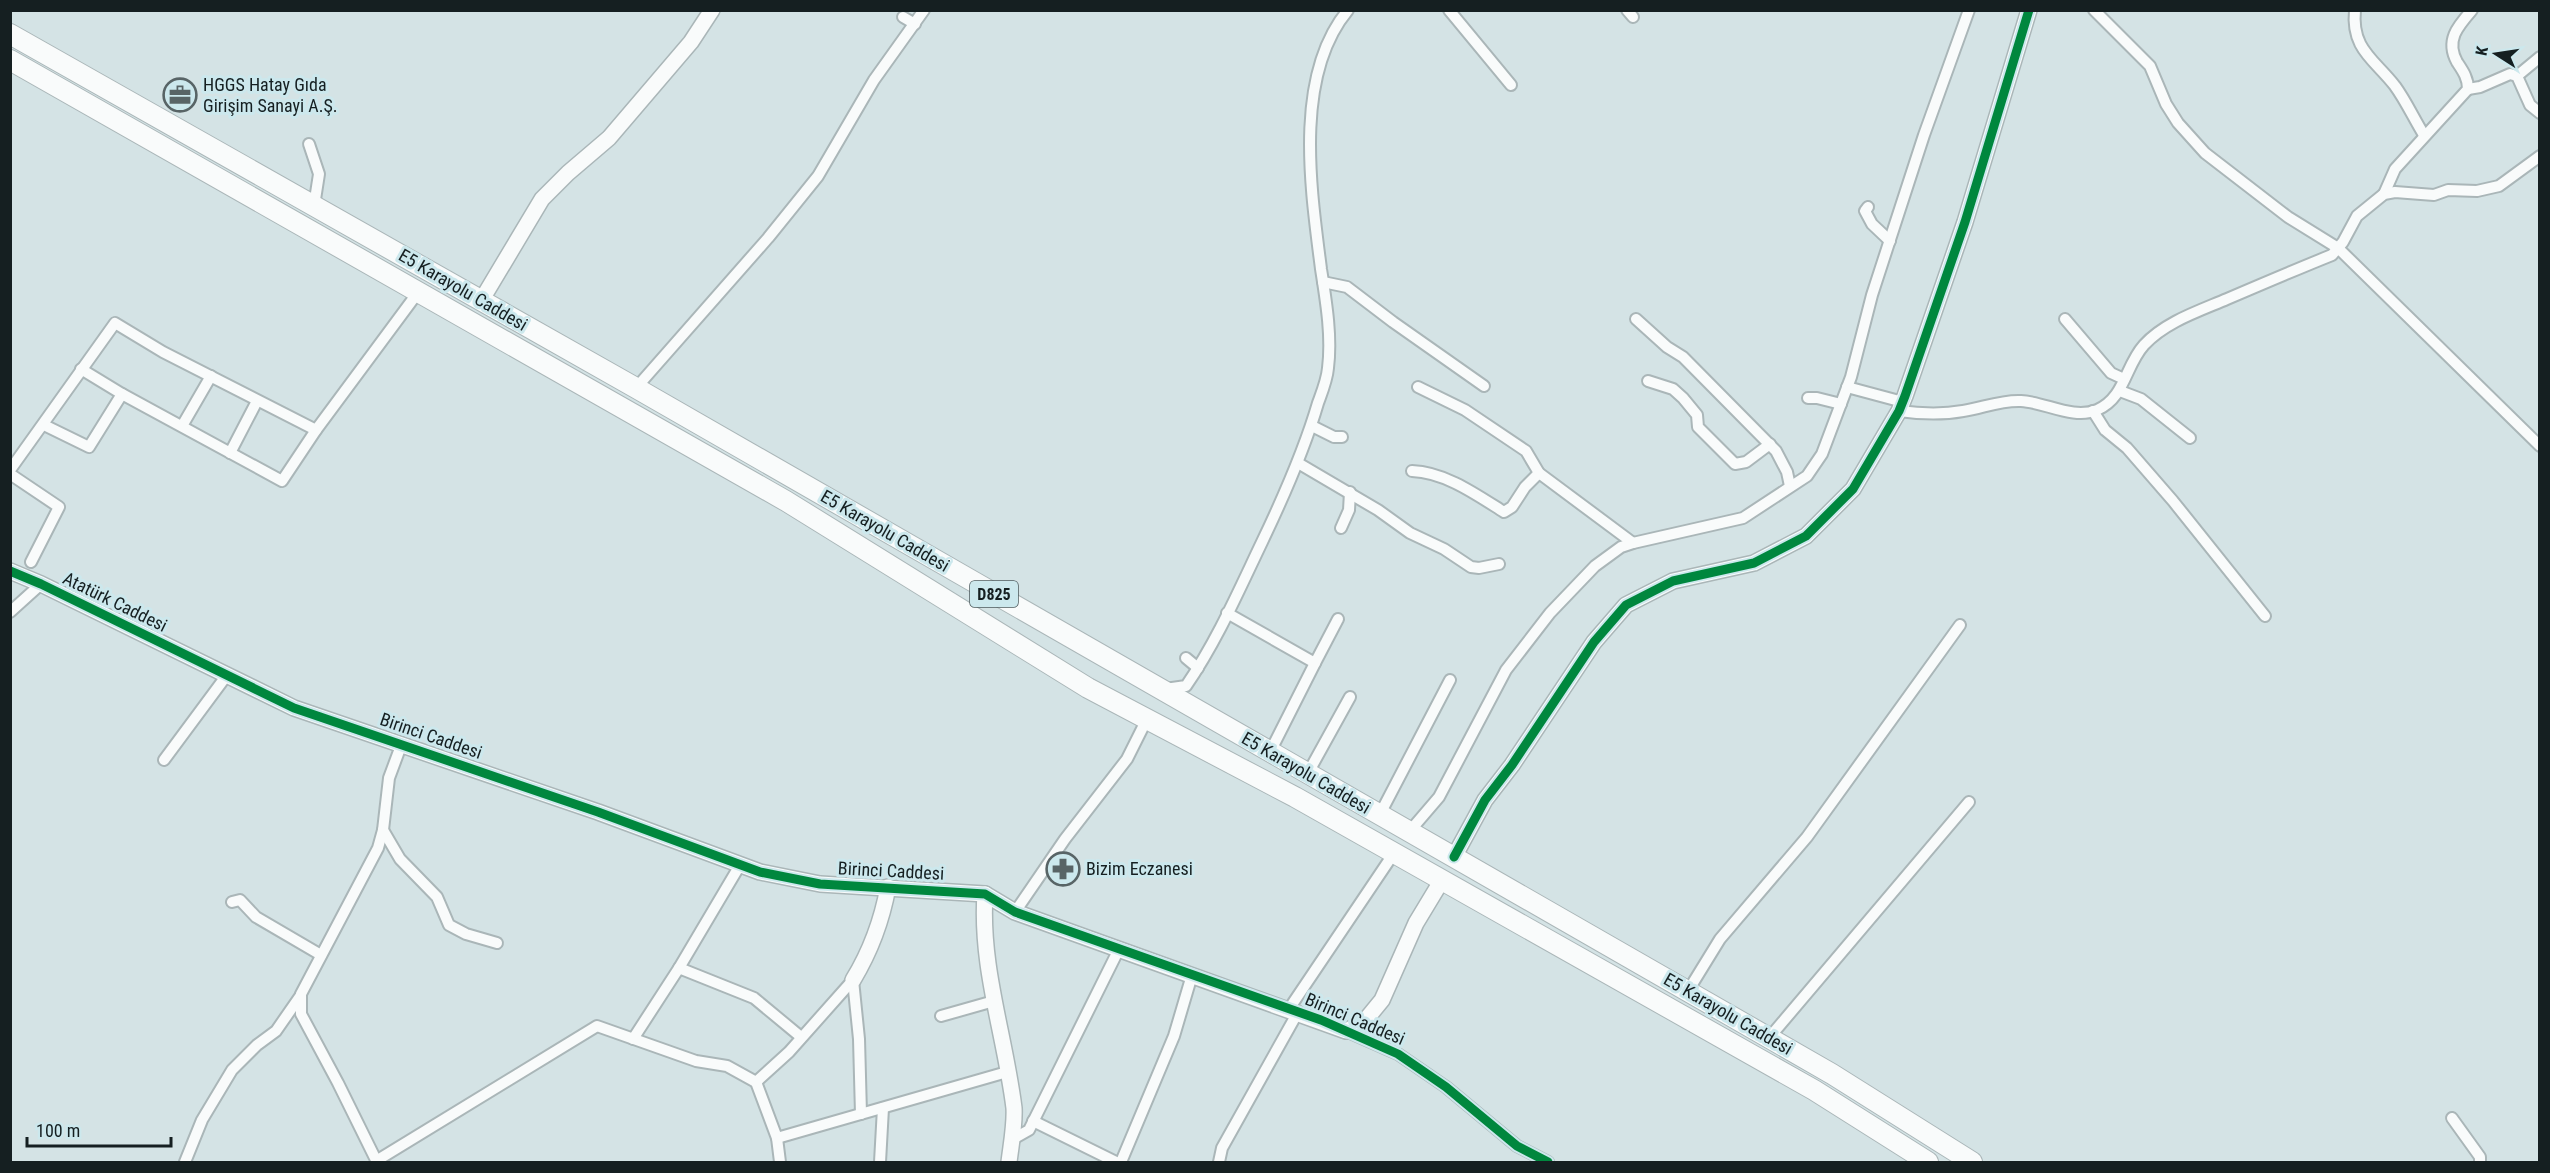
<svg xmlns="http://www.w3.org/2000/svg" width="2550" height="1173" viewBox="0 0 2550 1173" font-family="'Roboto Condensed',sans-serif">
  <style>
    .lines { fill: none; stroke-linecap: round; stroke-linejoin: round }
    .street-casing { stroke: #aab6b8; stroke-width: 14 }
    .secondary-casing { stroke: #aab6b8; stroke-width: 18 }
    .highway-casing { stroke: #aab6b8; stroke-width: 22 }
    .street { stroke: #f9fbfb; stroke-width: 10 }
    .secondary { stroke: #f9fbfb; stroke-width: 15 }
    .highway { stroke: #f9fbfb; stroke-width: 20 }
    .cycleway-casing { stroke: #cce8ed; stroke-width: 13 }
    .cycleway { stroke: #00873e; stroke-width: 9 }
    .labels { text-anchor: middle; stroke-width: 6; stroke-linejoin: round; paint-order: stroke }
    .shield { fill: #cce8ed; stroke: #4c5b5e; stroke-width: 1.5 }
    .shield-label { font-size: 16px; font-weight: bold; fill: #151f21 }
    .poi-label { font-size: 18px; fill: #151f21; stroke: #cce8ed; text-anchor: start }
    .street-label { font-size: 18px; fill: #151f21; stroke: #cce8ed }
  </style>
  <rect width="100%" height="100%" fill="#d4e3e5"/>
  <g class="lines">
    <defs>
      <g id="street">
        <polyline points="1449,10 1511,85"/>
        <polyline points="1627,10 1633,17"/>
        <polyline points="2094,10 2150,66 2166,104 2178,123 2205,153 2288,217 2338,248 2540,446"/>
        <path d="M2355 10C2351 49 2374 59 2395 86 2406 101 2414 119 2424 135"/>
        <polyline points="903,17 915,24"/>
        <polyline points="2517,76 2540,57"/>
        <polyline points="2468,89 2480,87 2510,74 2517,76 2530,105 2540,113"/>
        <polyline points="309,144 319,174 314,206"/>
        <path d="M2384 194 2395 169 2468 89C2468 78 2463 71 2457 62 2445 40 2458 26 2472 10"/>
        <polyline points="1868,207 1865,211 1872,224 1890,241"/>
        <polyline points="1323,282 1347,287 1393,322 1484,386"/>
        <polyline points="1636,319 1667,347 1683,357 1776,451 1787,472 1790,486"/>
        <polyline points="2065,319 2111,373 2124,379"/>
        <polyline points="81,369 122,394 282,481 316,430 419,291"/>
        <polyline points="1648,381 1673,389 1683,398 1697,415 1698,427 1735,464 1746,462 1770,444"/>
        <polyline points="1418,387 1465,410 1526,451 1539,473 1633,543"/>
        <polyline points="1847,387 1903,402"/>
        <polyline points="636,388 768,238 818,176 874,80 924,10"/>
        <polyline points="2120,391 2141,399 2190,438"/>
        <polyline points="1808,398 1817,398 1841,404"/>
        <path d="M1899 411C1921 414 1941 415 1963 411 1983 408 2000 400 2021 401 2045 402 2073 420 2097 410 2125 398 2125 366 2144 345 2165 322 2199 311 2227 299 2262 284 2297 269 2332 255L2343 242 2357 216 2384 194 2395 192 2434 195 2448 190 2477 191 2499 186 2540 156"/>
        <polyline points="2093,411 2105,430 2127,448 2173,501 2265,616"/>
        <polyline points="44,425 89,447 122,394"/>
        <polyline points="182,426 211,376"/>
        <polyline points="1312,426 1334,437 1342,437"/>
        <polyline points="230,453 257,401"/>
        <polyline points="1298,463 1378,510 1410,533 1444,549 1471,567 1479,568 1499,564"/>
        <polyline points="10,470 115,323 163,352 316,430"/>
        <path d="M1412 471C1445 472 1477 495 1504 512L1512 507 1525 487 1539 473"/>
        <polyline points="10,474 59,507 31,562"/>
        <polyline points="1341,528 1349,510 1350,492"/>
        <polyline points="10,612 41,584"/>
        <polyline points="1227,613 1315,663 1270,752"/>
        <polyline points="1186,658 1198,668"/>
        <polyline points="1315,663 1338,619"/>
        <path d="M1165 689 1186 686C1217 641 1239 590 1262 542 1284 496 1304 451 1318 403 1322 392 1327 380 1328 368 1332 336 1326 301 1321 269 1311 190 1293 76 1348 10"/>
        <polyline points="164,760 227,675"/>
        <polyline points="1308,773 1350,697"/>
        <polyline points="1379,816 1450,680"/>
        <polyline points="383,830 400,859 437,897 449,925 466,934 497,943"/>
        <polyline points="1409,832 1439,797 1506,670 1550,613 1595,566 1621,547 1633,543 1743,518 1807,476 1822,454 1851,377 1872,295 1924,135 1969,10"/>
        <polyline points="232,902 240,900 256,917 321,955"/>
        <polyline points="1015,912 1065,839 1127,759 1147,719"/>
        <polyline points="679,968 754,998 801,1037"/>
        <polyline points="853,980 859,1039 861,1114"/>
        <polyline points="1688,991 1720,939 1807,837 1960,625"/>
        <polyline points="1289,1009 1394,853"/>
        <polyline points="941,1016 994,1001"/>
        <polyline points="1346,1031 1398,1054 1446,1087 1517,1146 1548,1162"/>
        <polyline points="1769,1038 1969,802"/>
        <polyline points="633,1039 679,968 740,865"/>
        <polyline points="2452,1118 2480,1157 2480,1162"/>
        <polyline points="1033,1121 1116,1162"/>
        <polyline points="777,1138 1007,1072"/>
        <polyline points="1011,1140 1029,1130 1119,949"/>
        <polyline points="376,1161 597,1026 696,1061 727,1066 756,1082"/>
        <polyline points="185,1162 202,1120 232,1070 257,1045 276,1031 301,995"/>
        <polyline points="377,1162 338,1083 301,1014 301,994 378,848 383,830 389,778 402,743"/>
        <polyline points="780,1162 777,1138 756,1082 789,1052 853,980"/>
        <polyline points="880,1162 883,1108"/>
        <polyline points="1121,1162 1174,1036 1192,975"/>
        <polyline points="1219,1162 1222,1148 1298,1012"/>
      </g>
      <g id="secondary">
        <polyline points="481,301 542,199 568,173 609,138 691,42 712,10"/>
        <polyline points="10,571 41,584 294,708 598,812 760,872 820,884 985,894 1015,912 1346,1031 1364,1022 1382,1000 1416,923 1442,880"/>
        <polyline points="1454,857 1485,800 1512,765 1594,642 1626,605 1673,581 1754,563 1806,536 1853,489 1899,411 1905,396 1965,222 2029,10"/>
        <path d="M985 894C980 967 1005 1035 1014 1108 1015 1125 1011 1145 1009 1162"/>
        <path d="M853 980C870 952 882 920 888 887"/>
      </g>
      <g id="highway">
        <polyline points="10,34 636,388 1832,1074 1972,1162"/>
        <polyline points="10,60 786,501 1088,688 1295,797 1814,1090 1928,1162"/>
      </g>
    </defs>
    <!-- street casing -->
    <use href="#street" class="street-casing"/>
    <!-- secondary casing -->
    <use href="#secondary" class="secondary-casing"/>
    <!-- highway casing -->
    <use href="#highway" class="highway-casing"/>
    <!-- street -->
    <use href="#street" class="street"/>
    <!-- secondary -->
    <use href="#secondary" class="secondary"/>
    <!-- highway -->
    <use href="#highway" class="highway"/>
    <defs>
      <g id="cycleway">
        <polyline points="10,571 41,584 294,708 598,812 760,872 820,884 985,894 1015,912 1321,1020 1398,1054 1446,1087 1517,1146 1548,1162"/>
        <polyline points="1454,857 1485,800 1512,765 1594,642 1626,605 1673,581 1754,563 1806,536 1853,489 1899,411 1905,396 1965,222 2029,10"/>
      </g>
    </defs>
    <!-- cycleway casing -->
    <use href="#cycleway" class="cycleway-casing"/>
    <!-- cycleway -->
    <use href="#cycleway" class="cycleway"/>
  </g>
  <!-- icons -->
  <defs>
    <symbol id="office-ring" viewBox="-11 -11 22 22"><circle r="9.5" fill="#cce8ed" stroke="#586466" stroke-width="1.5"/><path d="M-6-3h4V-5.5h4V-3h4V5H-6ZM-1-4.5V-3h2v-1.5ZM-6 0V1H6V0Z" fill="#586466"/></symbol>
    <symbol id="pharmacy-ring" viewBox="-11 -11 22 22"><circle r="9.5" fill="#cce8ed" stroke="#586466" stroke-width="1.5"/><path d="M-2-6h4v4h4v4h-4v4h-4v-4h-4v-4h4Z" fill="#586466"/></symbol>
  </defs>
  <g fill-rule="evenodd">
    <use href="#office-ring" x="161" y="76" width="38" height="38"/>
    <use href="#pharmacy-ring" x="1044" y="850" width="38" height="38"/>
  </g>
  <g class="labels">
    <!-- shield labels -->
    <rect class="shield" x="970" y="581" width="48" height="26" rx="4.5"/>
    <g class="shield-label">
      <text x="994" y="600">D825</text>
    </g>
    <!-- poi labels -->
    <g class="poi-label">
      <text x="203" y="91">HGGS Hatay Gıda<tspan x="203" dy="21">Girişim Sanayi A.Ş.</tspan></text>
      <text x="1086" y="875">Bizim Eczanesi</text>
    </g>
    <!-- street labels -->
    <g class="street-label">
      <text transform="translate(463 290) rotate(30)" y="6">E5 Karayolu Caddesi</text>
      <text transform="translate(885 531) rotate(30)" y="6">E5 Karayolu Caddesi</text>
      <text transform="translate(115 602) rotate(26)" y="6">Atatürk Caddesi</text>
      <text transform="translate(431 736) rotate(19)" y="6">Birinci Caddesi</text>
      <text transform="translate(1306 773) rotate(30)" y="6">E5 Karayolu Caddesi</text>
      <text transform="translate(891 871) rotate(3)" y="6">Birinci Caddesi</text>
      <text transform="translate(1728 1014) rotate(30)" y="6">E5 Karayolu Caddesi</text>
      <text transform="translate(1355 1019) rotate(23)" y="6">Birinci Caddesi</text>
    </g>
  </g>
  <!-- border -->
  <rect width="2550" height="1173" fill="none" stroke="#151f21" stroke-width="24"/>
  <!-- north arrow -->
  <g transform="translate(2496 54) rotate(282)" stroke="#cce8ed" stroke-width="4.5" paint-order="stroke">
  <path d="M0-4.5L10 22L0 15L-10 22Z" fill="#151f21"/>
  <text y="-9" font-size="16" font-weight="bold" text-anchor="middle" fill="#151f21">K</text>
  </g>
  <!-- scale -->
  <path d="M27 1137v9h144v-9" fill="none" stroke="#151f21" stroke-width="3"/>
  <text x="36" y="1137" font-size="18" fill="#151f21" stroke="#cce8ed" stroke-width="4.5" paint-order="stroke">100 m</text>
</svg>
